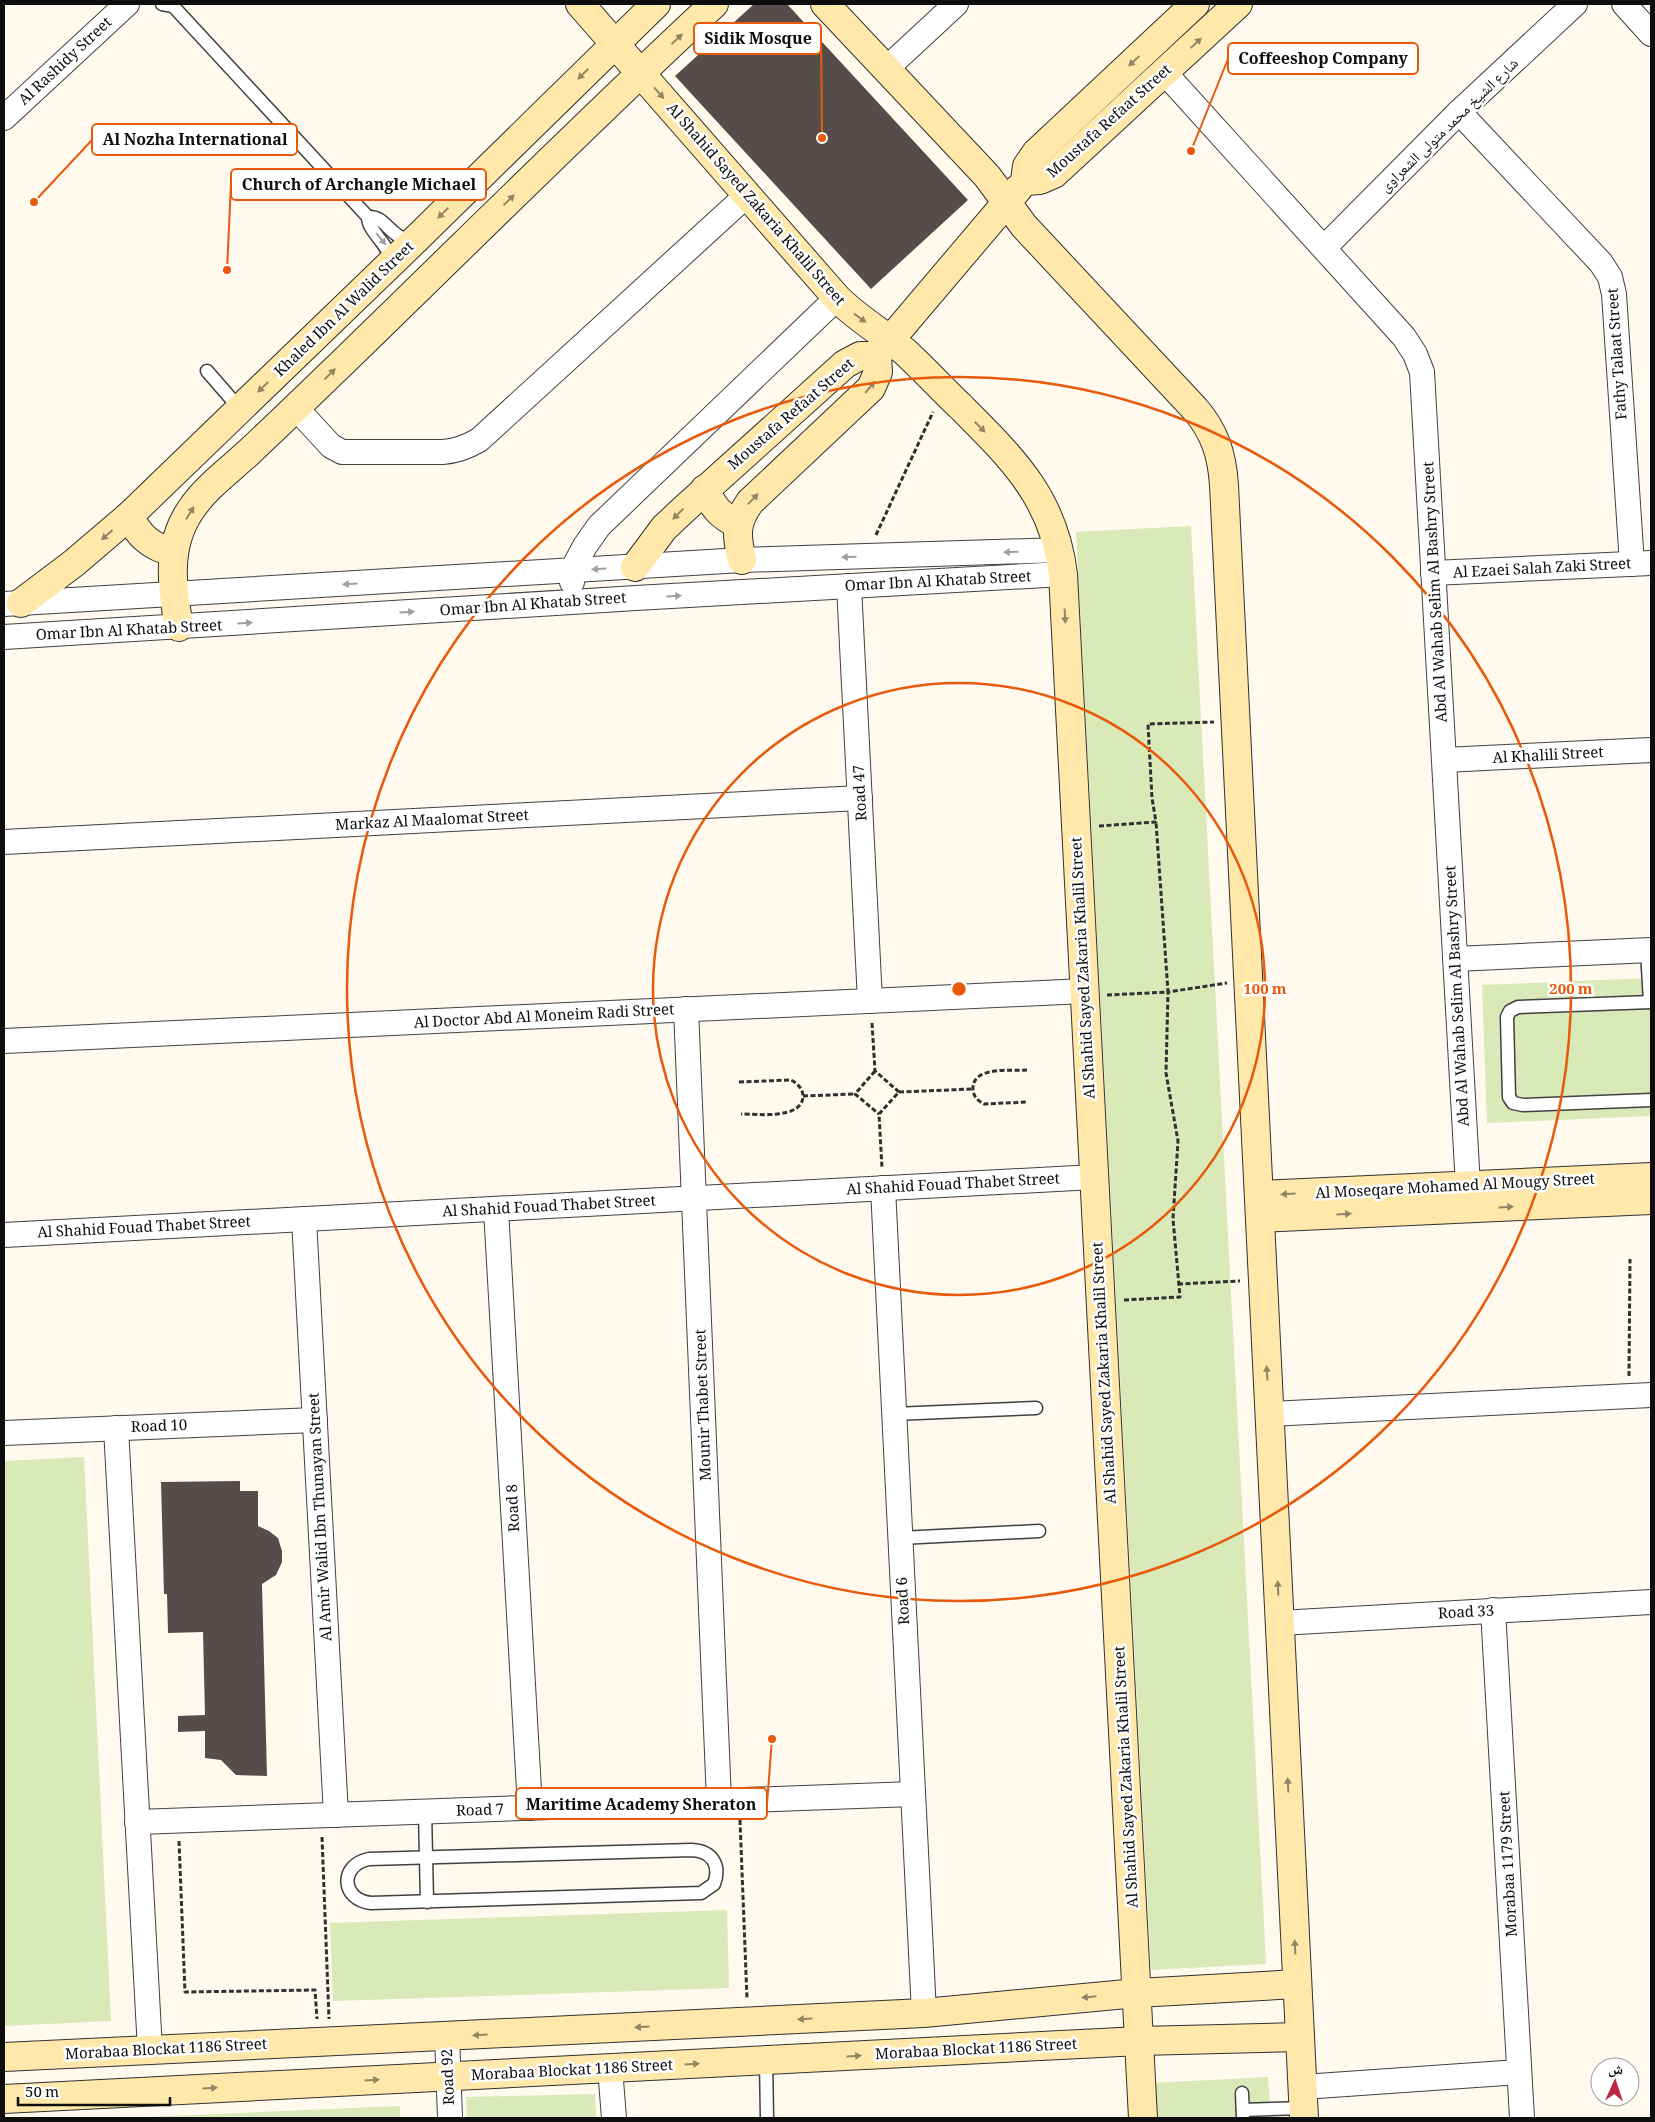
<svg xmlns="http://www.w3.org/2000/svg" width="1655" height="2122" viewBox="0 0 1655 2122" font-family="Georgia,'Noto Naskh Arabic',serif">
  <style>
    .green { fill: #d9e9b8 }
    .building { fill: #564d4a }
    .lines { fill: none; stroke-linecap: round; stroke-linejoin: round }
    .lane-casing { stroke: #414141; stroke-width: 15 }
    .street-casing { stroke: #414141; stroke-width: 26 }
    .secondary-casing { stroke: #303030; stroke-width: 30 }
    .path { stroke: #303030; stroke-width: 3; stroke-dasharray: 5 2.5; stroke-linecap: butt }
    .lane { stroke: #fff; stroke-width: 12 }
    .street { stroke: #fff; stroke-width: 24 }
    .secondary { stroke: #ffe8a9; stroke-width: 28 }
    .oneway { fill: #938663 }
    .oneway2 { fill: #9f9f9f }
    .ring { fill: none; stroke: #e8590c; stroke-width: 2.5 }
    .labels { text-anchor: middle; stroke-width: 5; stroke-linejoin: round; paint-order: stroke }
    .street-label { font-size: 15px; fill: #0e0e0e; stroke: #fff }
    .centre { fill: #e8590c; stroke: #fff; stroke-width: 2.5 }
    .ring-label { font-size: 15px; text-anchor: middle; font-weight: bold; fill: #e8590c; stroke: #fff; stroke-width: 5; stroke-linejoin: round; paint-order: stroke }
    .leader { fill: none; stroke: #e8590c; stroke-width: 2 }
    .callout-dot { fill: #e8590c; stroke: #fff; stroke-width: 2 }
    .callout { fill: #fff; stroke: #e8590c; stroke-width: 2 }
    .callout-label { font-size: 16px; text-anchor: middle; font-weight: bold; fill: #0e0e0e }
  </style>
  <rect width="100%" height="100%" fill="#fff9ee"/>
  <!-- green -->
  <g class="green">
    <polygon points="1191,526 1266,1964 1151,1970 1076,532"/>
    <polygon points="1651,978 1651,1116 1487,1123 1482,985"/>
    <polygon points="84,1457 111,2021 4,2026 4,1461"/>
    <polygon points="727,1910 729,1988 333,2001 330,1923"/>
    <polygon points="1268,2077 1271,2118 1153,2118 1152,2083"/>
    <polygon points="595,2094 596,2118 467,2118 466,2097"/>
    <polygon points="400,2106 400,2118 124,2118"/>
  </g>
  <!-- building -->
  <g class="building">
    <polygon points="754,4 787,4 968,200 871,289 675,76"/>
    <polygon points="240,1481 240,1491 258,1491 258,1526 269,1531 278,1538 282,1551 282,1562 276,1575 262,1584 267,1776 236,1775 221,1760 205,1758 205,1731 178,1732 178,1716 205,1715 203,1632 168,1633 167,1594 164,1594 161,1482"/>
  </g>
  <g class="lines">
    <defs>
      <g id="lane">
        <path d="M162 4 173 6 368 217C368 232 388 242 392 263"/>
        <path d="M368 217C386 215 389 239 414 241"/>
        <polyline points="207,371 240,409"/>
        <polyline points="1647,951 1650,1002"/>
        <polyline points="1651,1002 1518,1007 1510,1011 1507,1017 1509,1097 1513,1103 1523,1105 1651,1100"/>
        <polyline points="894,1414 1036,1408"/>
        <polyline points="900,1538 1039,1531"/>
        <polyline points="425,1811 427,1902"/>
        <path d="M692 1850C712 1851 721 1865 714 1884L701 1893 371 1903C341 1900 339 1865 369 1859Z"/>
        <polyline points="766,2060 767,2118"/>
        <polyline points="1242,2093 1243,2117"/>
        <polyline points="1243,2110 1304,2108"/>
      </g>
      <g id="street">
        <polyline points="1624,4 1651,34"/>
        <polyline points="886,69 956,4"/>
        <polyline points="1164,72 1404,337 1415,354 1422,372 1469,1204"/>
        <polyline points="1459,112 1601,263 1610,277 1614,294 1632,564"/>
        <polyline points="4,118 127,4"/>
        <polyline points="1324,248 1459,112 1575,4"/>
        <path d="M296 408 331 446 342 452H443C457 451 467 447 479 440L747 195"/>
        <polyline points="1433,573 1651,563"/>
        <polyline points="572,582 572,570 585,546 599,526 837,298"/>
        <polyline points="849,586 870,1001"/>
        <polyline points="4,604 742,560 1060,550"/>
        <polyline points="4,637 636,598 1063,574"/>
        <polyline points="1444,760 1651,750"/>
        <polyline points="4,842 860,798"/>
        <polyline points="1455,959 1651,950"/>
        <polyline points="686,1009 719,1801"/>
        <polyline points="4,1041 1084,991"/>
        <polyline points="883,1188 924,2013"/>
        <polyline points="496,1209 530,1808"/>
        <polyline points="304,1219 336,1815"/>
        <polyline points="4,1235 1094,1177"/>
        <polyline points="1269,1414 1651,1395"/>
        <polyline points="116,1428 150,2050"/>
        <polyline points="4,1433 315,1420"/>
        <polyline points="1493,1610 1522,2118"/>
        <polyline points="1280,1623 1651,1602"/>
        <polyline points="137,1822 913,1794"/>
        <polyline points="447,2036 450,2118"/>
        <polyline points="610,2068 614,2118"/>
        <polyline points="1303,2087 1519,2072"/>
      </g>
      <g id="secondary">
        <path d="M580 4 837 298C857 318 881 332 903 350 923 368 941 388 960 406 1012 458 1054 498 1063 574L1143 2118"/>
        <path d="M825 4 987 176 1024 226 1195 409C1215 432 1222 455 1224 485L1304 2118"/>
        <polyline points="1025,181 1040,180 1054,174 1238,4"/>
        <polyline points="1025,181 1027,166 1036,153 1195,4"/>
        <polyline points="879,353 1018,189"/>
        <path d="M705 489C713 507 720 516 738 524"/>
        <path d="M129 516C139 536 151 547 173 552"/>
        <path d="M742 560C736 535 735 523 750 502L871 388 878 372 877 356"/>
        <polyline points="635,567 664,528 682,511 845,364 860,356 877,356"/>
        <polyline points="21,603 74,563 129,516 414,241 656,4"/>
        <path d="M179 627C172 587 166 547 190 511 204 489 227 472 247 454 278 425 309 395 339 366 464 245 587 122 714 4"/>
        <polyline points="1259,1195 1651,1177"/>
        <polyline points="1260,1218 1651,1200"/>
        <polyline points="4,2057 924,2013 1137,1993 1297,1984"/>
        <polyline points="4,2099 1140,2041 1299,2037"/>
      </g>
    </defs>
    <!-- lane casing -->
    <use href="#lane" class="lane-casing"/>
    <!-- street casing -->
    <use href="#street" class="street-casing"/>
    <!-- secondary casing -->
    <use href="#secondary" class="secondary-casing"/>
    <!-- path -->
    <g class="path">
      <polyline points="876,535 933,412"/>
      <polyline points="1099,826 1156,822 1152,798 1148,724 1214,722"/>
      <polyline points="1107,995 1168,992 1156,822"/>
      <polyline points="872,1023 875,1071 899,1092 879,1114 882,1168"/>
      <path d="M1027 1070C1011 1071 972 1066 973 1089 973 1096 978 1101 984 1104L1028 1102"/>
      <polyline points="875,1071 855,1094 879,1114"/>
      <path d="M739 1082 791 1080C797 1083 802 1088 803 1095 804 1120 757 1114 741 1114"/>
      <polyline points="899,1092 973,1089"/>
      <polyline points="803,1096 855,1094"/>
      <polyline points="1178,1284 1240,1281"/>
      <polyline points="1124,1300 1180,1297 1173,1219 1178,1141 1166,1073 1168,992 1227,983"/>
      <polyline points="1629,1376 1630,1259"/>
      <polyline points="740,1820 747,1999"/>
      <polyline points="322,1837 329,2019"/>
      <polyline points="179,1841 185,1992 315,1990 317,2019"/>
    </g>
    <!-- lane -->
    <use href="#lane" class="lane"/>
    <!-- street -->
    <use href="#street" class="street"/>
    <!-- secondary -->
    <use href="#secondary" class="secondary"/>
  </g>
  <!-- one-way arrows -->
  <defs><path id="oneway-solid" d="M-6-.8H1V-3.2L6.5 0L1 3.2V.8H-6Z" transform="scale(1.25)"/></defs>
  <g class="oneway">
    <use href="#oneway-solid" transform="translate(677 39) rotate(-43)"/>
    <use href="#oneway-solid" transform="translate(1196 43) rotate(-43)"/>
    <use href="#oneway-solid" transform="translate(1134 61) rotate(137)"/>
    <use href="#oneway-solid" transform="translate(583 74) rotate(135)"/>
    <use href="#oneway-solid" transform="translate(659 93) rotate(49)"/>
    <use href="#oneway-solid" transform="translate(509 200) rotate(-44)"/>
    <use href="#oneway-solid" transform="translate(443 213) rotate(135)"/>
    <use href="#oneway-solid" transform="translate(860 318) rotate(36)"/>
    <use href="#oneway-solid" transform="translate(330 374) rotate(-44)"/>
    <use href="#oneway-solid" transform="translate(263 387) rotate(136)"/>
    <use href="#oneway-solid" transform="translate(870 387) rotate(-51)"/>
    <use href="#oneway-solid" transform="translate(980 427) rotate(45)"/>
    <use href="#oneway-solid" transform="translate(753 499) rotate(-46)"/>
    <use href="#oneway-solid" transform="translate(190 513) rotate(-58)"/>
    <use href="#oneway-solid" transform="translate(678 514) rotate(135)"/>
    <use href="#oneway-solid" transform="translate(107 535) rotate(139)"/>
    <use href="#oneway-solid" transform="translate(1065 616) rotate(87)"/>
    <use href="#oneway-solid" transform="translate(1288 1194) rotate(177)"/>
    <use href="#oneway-solid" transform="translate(1506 1207) rotate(-3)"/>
    <use href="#oneway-solid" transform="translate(1344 1214) rotate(-3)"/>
    <use href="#oneway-solid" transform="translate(1267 1373) rotate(-93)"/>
    <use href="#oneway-solid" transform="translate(1278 1588) rotate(-93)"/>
    <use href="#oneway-solid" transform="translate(1288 1785) rotate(-93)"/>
    <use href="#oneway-solid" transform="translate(1295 1947) rotate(-93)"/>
    <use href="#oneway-solid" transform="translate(1089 1997) rotate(174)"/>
    <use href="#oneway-solid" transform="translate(805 2019) rotate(177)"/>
    <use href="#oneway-solid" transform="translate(642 2027) rotate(177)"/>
    <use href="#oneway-solid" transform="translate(480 2035) rotate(177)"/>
    <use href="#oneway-solid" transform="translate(854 2056) rotate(-3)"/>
    <use href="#oneway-solid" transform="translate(692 2064) rotate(-3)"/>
    <use href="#oneway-solid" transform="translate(372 2080) rotate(-3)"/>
    <use href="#oneway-solid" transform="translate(210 2088) rotate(-3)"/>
  </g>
  <g class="oneway2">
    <use href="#oneway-solid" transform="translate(381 239) rotate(51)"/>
    <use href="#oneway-solid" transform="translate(1011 552) rotate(178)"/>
    <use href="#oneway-solid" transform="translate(849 557) rotate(178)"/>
    <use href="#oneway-solid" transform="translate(599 569) rotate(177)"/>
    <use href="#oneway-solid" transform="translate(350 584) rotate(177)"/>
    <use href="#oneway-solid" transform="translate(674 596) rotate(-3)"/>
    <use href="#oneway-solid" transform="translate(407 612) rotate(-4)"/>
    <use href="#oneway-solid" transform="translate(245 623) rotate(-4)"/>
  </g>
  <!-- distance rings -->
  <g class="ring">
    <circle cx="959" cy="989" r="306"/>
    <circle cx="959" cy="989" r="612"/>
  </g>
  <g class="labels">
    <!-- street labels -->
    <g class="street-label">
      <text transform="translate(65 61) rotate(-43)" y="5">Al Rashidy Street</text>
      <text transform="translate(1109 121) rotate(-42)" y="5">Moustafa Refaat Street</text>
      <text transform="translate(1449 125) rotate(-44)" y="5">شارع الشيخ محمد متولى الشعراوى</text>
      <text transform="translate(756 204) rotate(49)" y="5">Al Shahid Sayed Zakaria Khalil Street</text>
      <text transform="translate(344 309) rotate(-44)" y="5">Khaled Ibn Al Walid Street</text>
      <text transform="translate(1617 354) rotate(-94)" y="5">Fathy Talaat Street</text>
      <text transform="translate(791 414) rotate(-41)" y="5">Moustafa Refaat Street</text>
      <text transform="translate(1542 568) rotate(-3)" y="5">Al Ezaei Salah Zaki Street</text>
      <text transform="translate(938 581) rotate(-3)" y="5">Omar Ibn Al Khatab Street</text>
      <text transform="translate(1435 592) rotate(-93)" y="5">Abd Al Wahab Selim Al Bashry Street</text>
      <text transform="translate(533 604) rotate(-4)" y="5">Omar Ibn Al Khatab Street</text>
      <text transform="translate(129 630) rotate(-3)" y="5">Omar Ibn Al Khatab Street</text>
      <text transform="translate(1548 755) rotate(-3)" y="5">Al Khalili Street</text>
      <text transform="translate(860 793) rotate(-93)" y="5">Road 47</text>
      <text transform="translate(432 820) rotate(-3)" y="5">Markaz Al Maalomat Street</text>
      <text transform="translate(1083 968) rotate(-93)" y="5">Al Shahid Sayed Zakaria Khalil Street</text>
      <text transform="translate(1457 996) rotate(-93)" y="5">Abd Al Wahab Selim Al Bashry Street</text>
      <text transform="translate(544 1016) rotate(-3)" y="5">Al Doctor Abd Al Moneim Radi Street</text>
      <text transform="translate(953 1184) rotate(-3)" y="5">Al Shahid Fouad Thabet Street</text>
      <text transform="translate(1455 1186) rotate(-3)" y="5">Al Moseqare Mohamed Al Mougy Street</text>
      <text transform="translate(549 1206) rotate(-3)" y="5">Al Shahid Fouad Thabet Street</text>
      <text transform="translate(144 1227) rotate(-3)" y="5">Al Shahid Fouad Thabet Street</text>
      <text transform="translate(1104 1373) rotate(-93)" y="5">Al Shahid Sayed Zakaria Khalil Street</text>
      <text transform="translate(703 1405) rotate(-92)" y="5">Mounir Thabet Street</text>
      <text transform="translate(159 1426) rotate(-2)" y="5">Road 10</text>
      <text transform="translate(513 1508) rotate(-93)" y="5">Road 8</text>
      <text transform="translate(320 1517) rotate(-93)" y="5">Al Amir Walid Ibn Thunayan Street</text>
      <text transform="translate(903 1601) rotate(-93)" y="5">Road 6</text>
      <text transform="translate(1466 1612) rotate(-3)" y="5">Road 33</text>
      <text transform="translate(1126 1777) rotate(-93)" y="5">Al Shahid Sayed Zakaria Khalil Street</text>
      <text transform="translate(480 1810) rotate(-2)" y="5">Road 7</text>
      <text transform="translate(1508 1864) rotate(-93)" y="5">Morabaa 1179 Street</text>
      <text transform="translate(166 2049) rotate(-3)" y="5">Morabaa Blockat 1186 Street</text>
      <text transform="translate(976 2049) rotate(-3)" y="5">Morabaa Blockat 1186 Street</text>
      <text transform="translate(572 2070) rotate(-3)" y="5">Morabaa Blockat 1186 Street</text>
      <text transform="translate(448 2077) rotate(-92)" y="5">Road 92</text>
    </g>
  </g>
  <circle cx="959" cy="989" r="8" class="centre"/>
  <g class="ring-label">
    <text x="1265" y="994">100 m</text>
    <text x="1571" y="994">200 m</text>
  </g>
  <!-- callouts -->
  <path class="leader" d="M822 138L821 38M1191 151L1228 59M34 202L92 140M227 270L231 184M772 1739L767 1804"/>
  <g class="callout-dot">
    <circle cx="822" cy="138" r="5"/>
    <circle cx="1191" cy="151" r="5"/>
    <circle cx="34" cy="202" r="5"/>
    <circle cx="227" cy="270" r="5"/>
    <circle cx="772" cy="1739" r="5"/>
  </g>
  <g class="callout">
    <rect x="694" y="23" width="127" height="31" rx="5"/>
    <rect x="1228" y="43" width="190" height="31" rx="5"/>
    <rect x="92" y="124" width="205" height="31" rx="5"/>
    <rect x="231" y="169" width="255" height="31" rx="5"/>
    <rect x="516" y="1788" width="251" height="31" rx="5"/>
  </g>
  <g class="callout-label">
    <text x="758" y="44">Sidik Mosque</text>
    <text x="1323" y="64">Coffeeshop Company</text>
    <text x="195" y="145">Al Nozha International</text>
    <text x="359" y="190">Church of Archangle Michael</text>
    <text x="641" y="1810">Maritime Academy Sheraton</text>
  </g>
  <!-- border -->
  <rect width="1655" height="2122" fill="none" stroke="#0e0e0e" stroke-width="10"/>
  <!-- north arrow -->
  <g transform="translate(1615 2082) rotate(3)"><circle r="24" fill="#ffffff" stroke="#9f9f9f"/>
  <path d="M0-4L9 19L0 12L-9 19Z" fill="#be2545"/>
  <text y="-8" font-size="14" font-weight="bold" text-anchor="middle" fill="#0e0e0e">ش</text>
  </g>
  <!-- scale -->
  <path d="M18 2097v8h152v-8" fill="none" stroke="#0e0e0e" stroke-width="2.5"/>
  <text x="25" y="2097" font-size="15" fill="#0e0e0e" stroke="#ffffff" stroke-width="4" paint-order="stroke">50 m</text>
</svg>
